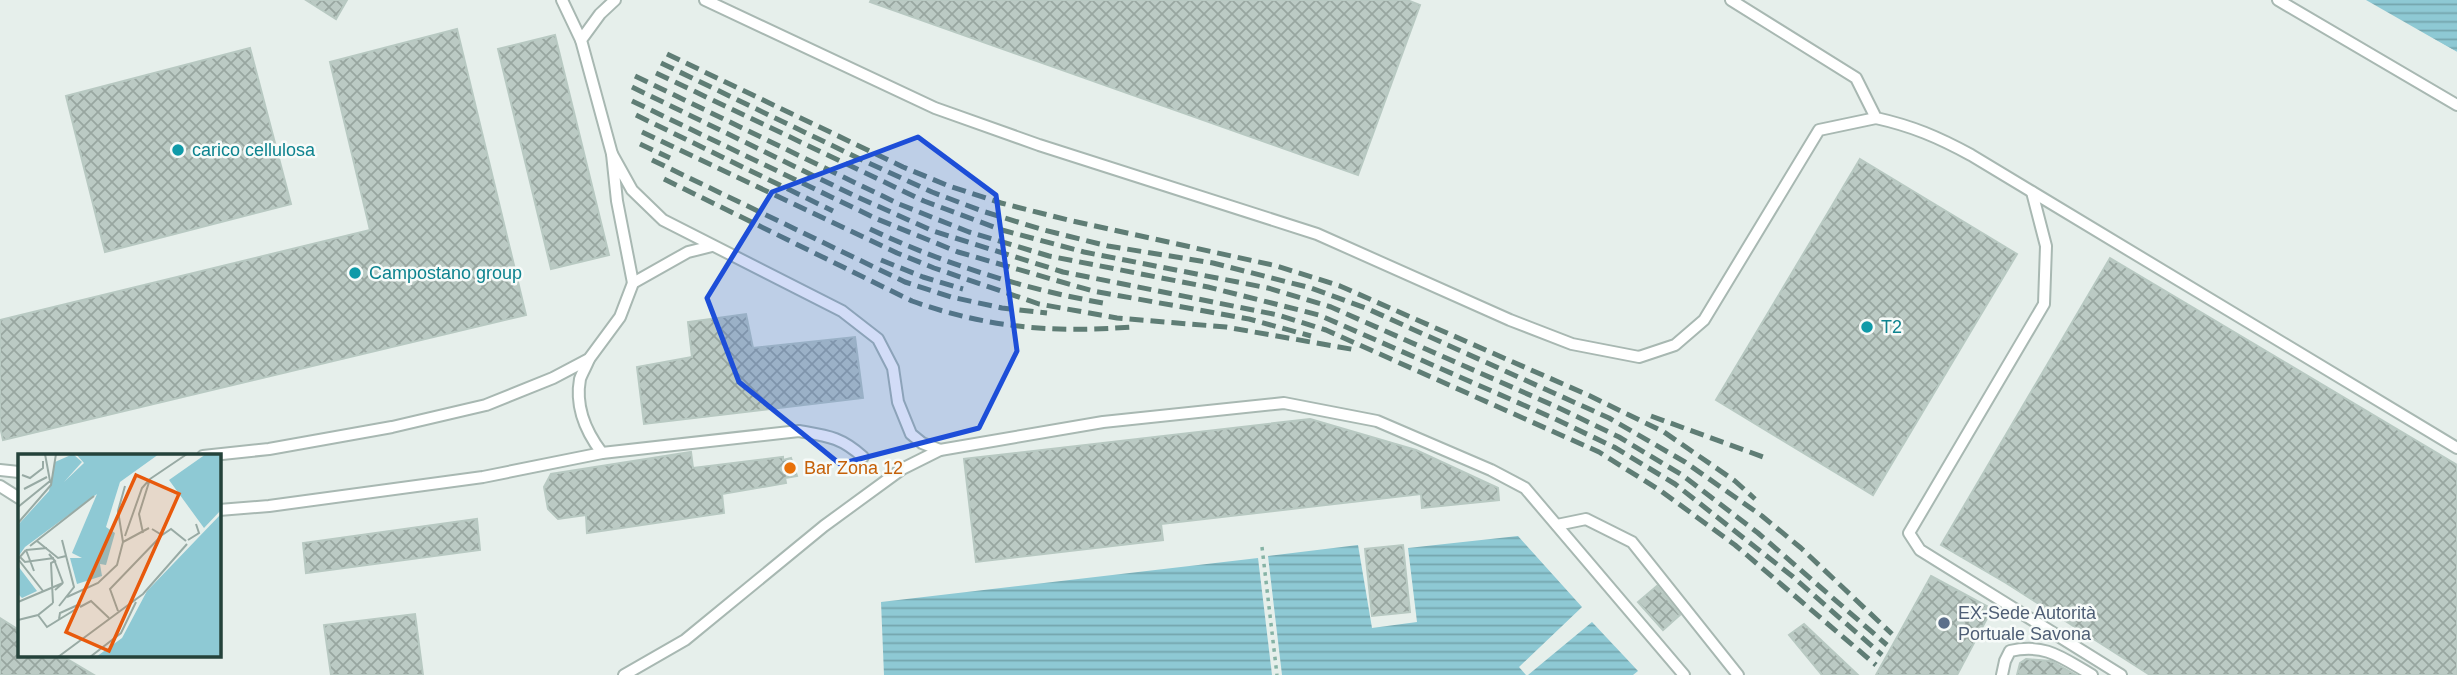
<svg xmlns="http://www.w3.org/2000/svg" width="2457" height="675" viewBox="0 0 2457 675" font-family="Helvetica,sans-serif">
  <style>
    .water { fill: url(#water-rules) }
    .pier { fill: #e6efeb }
    .building { fill: url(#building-cross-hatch); stroke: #b8c9c2; stroke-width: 2 }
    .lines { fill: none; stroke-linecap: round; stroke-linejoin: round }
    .lane-casing { stroke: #a8b8b2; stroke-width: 14 }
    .path { stroke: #86b3a5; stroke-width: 3.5; stroke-dasharray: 3.5 5; stroke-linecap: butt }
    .lane { stroke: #fff; stroke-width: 10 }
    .rail { stroke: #5f7d75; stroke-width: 5; stroke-dasharray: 14 7; stroke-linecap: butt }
    .marked { fill: #1d4ed8; fill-opacity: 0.2; stroke: #1d4ed8; stroke-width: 5; stroke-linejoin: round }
    .culture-dot { fill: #0f9aa8; stroke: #f7fbf9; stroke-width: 2.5 }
    .food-dot { fill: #e8710a; stroke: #f7fbf9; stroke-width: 2.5 }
    .service-dot { fill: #5c6f8a; stroke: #f7fbf9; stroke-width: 2.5 }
    .labels { text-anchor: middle; stroke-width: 5; stroke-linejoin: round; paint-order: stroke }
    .culture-label { font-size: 18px; fill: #0d838f; stroke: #f7fbf9; text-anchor: start }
    .food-label { font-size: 18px; fill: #c56008; stroke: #f7fbf9; text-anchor: start }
    .service-label { font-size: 18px; fill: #4e5e75; stroke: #f7fbf9; text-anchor: start }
    .inset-road { fill: none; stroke: #98aaa4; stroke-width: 2 }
    .view { fill: #e8590c; fill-opacity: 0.15; stroke: #e8590c; stroke-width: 3.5 }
    .inset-edge { fill: none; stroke: #24423a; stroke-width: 3.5 }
  </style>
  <defs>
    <pattern id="water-rules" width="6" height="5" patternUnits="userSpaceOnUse" patternTransform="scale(1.75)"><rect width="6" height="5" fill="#8ec9d4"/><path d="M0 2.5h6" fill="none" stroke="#74a5ad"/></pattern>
    <pattern id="building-cross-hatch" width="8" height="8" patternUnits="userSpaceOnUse" patternTransform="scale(1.75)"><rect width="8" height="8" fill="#bbcac4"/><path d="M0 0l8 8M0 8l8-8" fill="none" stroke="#98a6a0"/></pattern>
  </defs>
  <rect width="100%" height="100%" fill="#e6efeb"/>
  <!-- water -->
  <g class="water">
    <polygon points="2366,0 2457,0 2457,52"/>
    <polygon points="1518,536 1582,607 1519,667 1526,675 1282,675 1268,556 1358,545 1372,628 1417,622 1408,548"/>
    <polygon points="1258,558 1272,675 884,675 881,602"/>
    <polygon points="1592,622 1638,671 1633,675 1528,675"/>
  </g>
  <!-- pier -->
  <polygon class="pier" points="2362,0 2457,52 2457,55 2364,3"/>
  <!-- building -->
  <g class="building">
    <polygon points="306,0 347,0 336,19"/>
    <polygon points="871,0 1407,0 1420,5 1358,175 870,2"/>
    <polygon points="457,29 526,315 3,440 0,426 0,320 370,230 330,62"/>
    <polygon points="555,35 609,255 551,269 498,49"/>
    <polygon points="250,48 291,204 105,252 66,96"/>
    <polygon points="1860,159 2017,254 1873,495 1716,400"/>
    <polygon points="2110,258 2457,465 2457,675 2150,675 2006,583 1941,545"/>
    <polygon points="746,314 753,348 855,337 863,398 644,424 637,367 692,357 688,322"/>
    <polygon points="1310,419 1416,450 1498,488 1499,500 1422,508 1421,494 1161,524 1163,540 976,562 964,459"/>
    <polygon points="691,452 693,468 783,457 783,460 791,458 797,476 785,478 786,483 722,494 724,513 587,533 586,515 558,519 548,509 544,487 551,474"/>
    <polygon points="477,519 480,550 306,573 303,543"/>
    <polygon points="1403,545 1410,612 1372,616 1365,549"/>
    <polygon points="1931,576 1992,609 1957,675 1876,675"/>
    <polygon points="1657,586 1680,615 1663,630 1638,602"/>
    <polygon points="415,614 423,675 331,675 324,625"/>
    <polygon points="0,618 19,630 19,656 62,656 94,675 0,675"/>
    <polygon points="1804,624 1858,675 1822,675 1789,635"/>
    <polygon points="2026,659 2051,661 2076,675 2017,675 2020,663"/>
  </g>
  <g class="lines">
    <defs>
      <g id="lane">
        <polyline points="562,0 581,40"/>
        <polyline points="705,0 935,108 1039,145 1317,234 1510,320 1572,344 1639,357 1675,345 1704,320 1819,130 1876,118"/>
        <path d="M1731 0 1856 78 1876 118C1912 126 1938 137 1971 155L2457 448"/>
        <polyline points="2278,0 2457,105"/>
        <polyline points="612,154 581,40 600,14 615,0"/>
        <polyline points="2032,192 2046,246 2044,304 1909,533 1920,550 2121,675"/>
        <polyline points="633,283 617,201 612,154 632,190 663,220 842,311 878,339 893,368 898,402 911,434 922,443 940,450"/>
        <path d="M589 359C587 365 582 373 580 379 575 406 586 432 602 453"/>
        <polyline points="203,456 269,449 392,427 486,405 553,378 589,359 620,317 633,283 688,252 712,246"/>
        <polyline points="0,470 19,472"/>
        <polyline points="0,486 19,498"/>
        <path d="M219 510 269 506 483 477 602 453 799 431C828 436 841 437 863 457"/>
        <polyline points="1557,525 1586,519 1632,542 1738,675"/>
        <polyline points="624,675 685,640 824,526 902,469 940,450 1103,422 1284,403 1377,421 1491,470 1525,488 1684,675"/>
        <path d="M2002 675 2005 661 2010 651C2046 643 2062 658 2092 675"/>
      </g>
    </defs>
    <!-- lane casing -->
    <use href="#lane" class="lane-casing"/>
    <!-- path -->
    <polyline class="path" points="1262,547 1277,675"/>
    <!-- lane -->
    <use href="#lane" class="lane"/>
    <!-- rail -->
    <g class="rail">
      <polyline points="667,54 903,167 949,186 1001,203 1068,220 1277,266 1340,286 1588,395 1664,432 1735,481 1755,499"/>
      <polyline points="661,63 860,159 932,192 982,211 1044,230 1108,246 1213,263 1311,288 1368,309 1609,418 1685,462 1762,516 1801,548 1892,634"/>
      <polyline points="656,73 924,201 1002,230 1084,252 1268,288 1331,307 1557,407 1619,437 1682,475 1758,533 1887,645"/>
      <polyline points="635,76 899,204 969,232 1049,256 1208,287 1319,315 1553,418 1614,447 1675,484 1792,576 1882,655"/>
      <polyline points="632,87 853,195 933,231 1063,272 1278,315 1326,330 1599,452 1661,491 1735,545 1876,665"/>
      <polyline points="632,101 877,219 958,252 1093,291 1249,319 1311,336"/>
      <polyline points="636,115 833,211"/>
      <polyline points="642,132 897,253 934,268 1039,304 1117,318 1226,327 1356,350"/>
      <polyline points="640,144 670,158"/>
      <polyline points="652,160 905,282 951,297 1002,308 1047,313"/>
      <path d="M664 179 912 301C988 328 1053 333 1132 327"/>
      <path d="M870 229C944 264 1024 289 1103 303"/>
      <polyline points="881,260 923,277 963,289"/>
      <polyline points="1651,416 1766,458"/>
    </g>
  </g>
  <!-- marked area -->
  <path class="marked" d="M918 137 996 195 1017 351 979 428 840 464 739 382 707 298 772 192Z"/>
  <!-- markers -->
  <g class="culture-dot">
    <circle cx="178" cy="150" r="7"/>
    <circle cx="355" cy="273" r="7"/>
    <circle cx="1867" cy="327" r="7"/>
  </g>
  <circle class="food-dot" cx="790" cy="468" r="7"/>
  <circle class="service-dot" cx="1944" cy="623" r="7"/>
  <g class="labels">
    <!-- culture labels -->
    <g class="culture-label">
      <text x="192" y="156">carico cellulosa</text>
      <text x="369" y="279">Campostano group</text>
      <text x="1881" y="333">T2</text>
    </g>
    <!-- food labels -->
    <g class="food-label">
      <text x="804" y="474">Bar Zona 12</text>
    </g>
    <!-- service labels -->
    <g class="service-label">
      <text x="1958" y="619">EX-Sede Autorità<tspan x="1958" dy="21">Portuale Savona</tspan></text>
    </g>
  </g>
  <!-- overview -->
  <g transform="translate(18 454)">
    <rect width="203" height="203" fill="#e6efeb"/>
    <path d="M55 0 64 8 46 28 66 9 58 0H141L102 28 88 73 97 79 88 111 82 110 84 122 59 130 52 104H64L54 99 79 40 7 93 0 103V71L31 37 37 8ZM188 0H203V56L186 74 151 26ZM203 60V203H78L104 184 129 137ZM0 112 19 137 4 144 0 140Z" fill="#8ec9d4"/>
    <path class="inset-road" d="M4 21 12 24 25 14V7M132 25 169 0M6 35 29 23M0 53 32 27 27 0M0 69 33 31 38 0M134 75 144 81 153 75 168 87M107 82 124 34 132 25 121 60 125 79M170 86 181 79 178 70M19 87 40 104 48 102M105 88 131 74M12 92 76 42M8 96 0 105 25 137M8 96 29 94M8 96 16 117M31 100 37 107 33 109 35 149M2 103 7 108 36 104M37 108 45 129M49 143 80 129 99 111 105 88 100 57 107 32M0 148 45 129 37 136M41 152 56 133 44 86M62 153 73 147 91 164M100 157 92 135 144 81M20 161 29 173 58 155 62 150 42 159 41 165M0 166 20 161 35 149M40 203 125 140 169 90M72 203 103 179 118 148"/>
    <path class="view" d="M118 21 161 40 91 197 48 178Z"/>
    <rect width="203" height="203" class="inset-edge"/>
  </g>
</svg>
